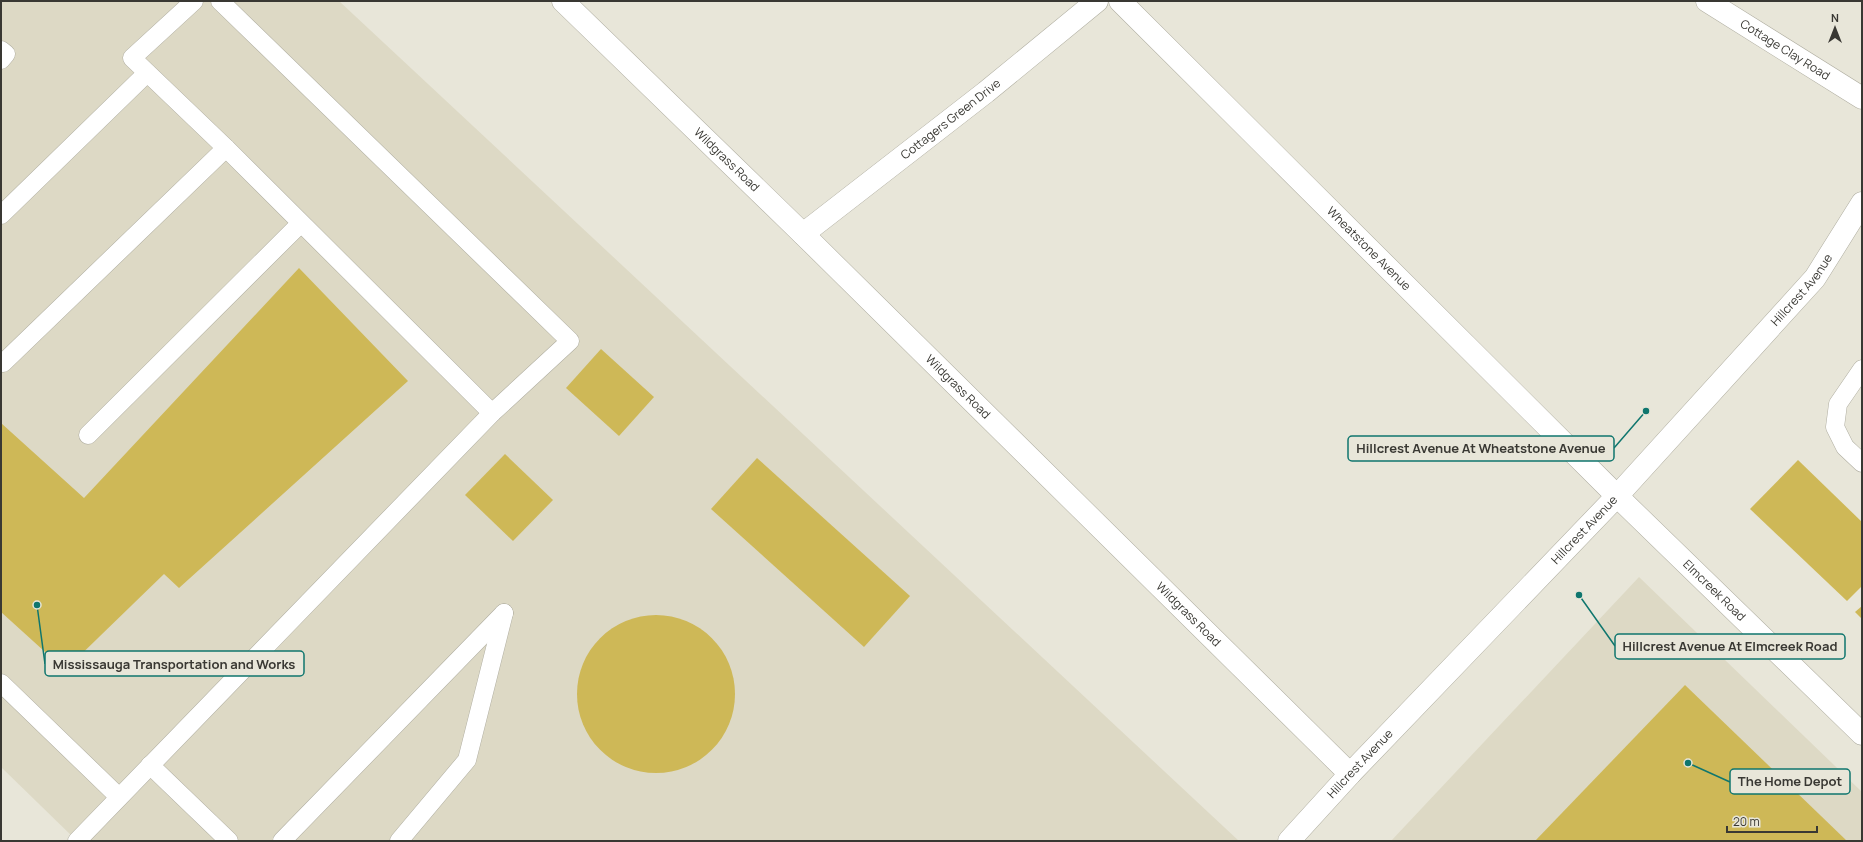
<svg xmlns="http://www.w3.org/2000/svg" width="1863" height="842" viewBox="0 0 1863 842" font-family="Manrope,sans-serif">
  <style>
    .built { fill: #ddd9c5 }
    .building { fill: #ceb857 }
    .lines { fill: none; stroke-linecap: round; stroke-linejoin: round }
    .lane-casing { stroke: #afada0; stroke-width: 19 }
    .street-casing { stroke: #afada0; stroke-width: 23 }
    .secondary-casing { stroke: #afada0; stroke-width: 23 }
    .lane { stroke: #fff; stroke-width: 18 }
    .street { stroke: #fff; stroke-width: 22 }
    .secondary { stroke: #fff; stroke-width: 22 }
    .labels { text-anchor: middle; stroke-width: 4; stroke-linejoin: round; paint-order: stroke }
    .street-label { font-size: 12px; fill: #393833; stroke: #e8e6d9 }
    .leader { fill: none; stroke: #0f766e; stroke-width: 1.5 }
    .callout-dot { fill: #0f766e; stroke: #e8e6d9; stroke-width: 1.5 }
    .callout { fill: #e8e6d9; stroke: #0f766e; stroke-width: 1.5 }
    .callout-label { font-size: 13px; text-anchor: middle; font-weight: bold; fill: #393833 }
  </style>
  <rect width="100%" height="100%" fill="#e8e6d9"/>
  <!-- built -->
  <g class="built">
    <polygon points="1,1 339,1 1239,841 77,841 1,767"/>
    <polygon points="1639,577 1862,792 1862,841 1391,841"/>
  </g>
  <!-- building -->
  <g class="building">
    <polygon points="299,268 408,381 179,588 164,574 65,670 1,612 1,423 84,498"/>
    <polygon points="601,349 654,397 619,436 566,388"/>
    <polygon points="505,454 553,500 513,541 465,495"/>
    <polygon points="757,458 910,596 864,647 711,509"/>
    <polygon points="1798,460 1862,522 1862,586 1847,601 1750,509"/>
    <polygon points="1862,606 1862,619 1855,612"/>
    <circle cx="656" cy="694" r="79"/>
    <polygon points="1685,685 1847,841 1535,841"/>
  </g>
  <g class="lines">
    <defs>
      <g id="lane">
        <polyline points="194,1 132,58 226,148 492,413"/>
        <polyline points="1,50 6,54 1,60"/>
        <polyline points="1,215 147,73"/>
        <polyline points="3,363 226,148"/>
        <polyline points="1862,369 1838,404 1835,427 1845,447 1862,463"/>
        <polyline points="88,435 300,224"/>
        <polyline points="1,683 119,797"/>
        <polyline points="150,765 229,841"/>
        <polyline points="77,841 492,413 570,341 220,1"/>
        <polyline points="282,841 504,613"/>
        <polyline points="399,841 467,760 504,613"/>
      </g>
      <g id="street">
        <path id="s1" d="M563 1 803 234 1350 774"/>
        <path id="s2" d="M1120 1 1617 496 1862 734"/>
        <path id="s3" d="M1707 1 1862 98"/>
        <path id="s4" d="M803 234 986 92 1097 1"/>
      </g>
      <g id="secondary">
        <path id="s5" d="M1289 841 1350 774 1617 496 1815 278 1862 203"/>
      </g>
    </defs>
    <!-- lane casing -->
    <use href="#lane" class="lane-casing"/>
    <!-- street casing -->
    <use href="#street" class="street-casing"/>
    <!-- secondary casing -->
    <use href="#secondary" class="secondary-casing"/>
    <!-- lane -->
    <use href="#lane" class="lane"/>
    <!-- street -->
    <use href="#street" class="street"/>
    <!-- secondary -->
    <use href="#secondary" class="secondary"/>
  </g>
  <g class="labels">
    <!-- street labels -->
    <g class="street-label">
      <text dy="4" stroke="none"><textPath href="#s3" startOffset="92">Cottage Clay Road</textPath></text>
      <text dy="4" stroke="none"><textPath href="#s4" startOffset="187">Cottagers Green Drive</textPath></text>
      <text dy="4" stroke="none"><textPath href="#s1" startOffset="228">Wildgrass Road</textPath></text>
      <text dy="4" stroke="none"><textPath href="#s2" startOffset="351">Wheatstone Avenue</textPath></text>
      <text dy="4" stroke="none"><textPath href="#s5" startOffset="753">Hillcrest Avenue</textPath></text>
      <text dy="4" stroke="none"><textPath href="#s1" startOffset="552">Wildgrass Road</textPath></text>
      <text dy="4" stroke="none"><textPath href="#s5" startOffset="429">Hillcrest Avenue</textPath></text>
      <text dy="4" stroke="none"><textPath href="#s2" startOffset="837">Elmcreek Road</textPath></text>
      <text dy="4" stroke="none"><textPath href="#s1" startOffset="876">Wildgrass Road</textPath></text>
      <text dy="4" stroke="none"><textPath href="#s5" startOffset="105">Hillcrest Avenue</textPath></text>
    </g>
  </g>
  <!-- callouts -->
  <path class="leader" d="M1646 411L1614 448M1579 595L1615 646M37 605L45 664M1688 763L1730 782"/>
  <g class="callout-dot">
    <circle cx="1646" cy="411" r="4"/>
    <circle cx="1579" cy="595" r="4"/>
    <circle cx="37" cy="605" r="4"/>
    <circle cx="1688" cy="763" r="4"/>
  </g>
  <g class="callout">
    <rect x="1348" y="436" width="266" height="25" rx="4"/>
    <rect x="1615" y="634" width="230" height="25" rx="4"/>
    <rect x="45" y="651" width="259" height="25" rx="4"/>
    <rect x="1730" y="769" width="120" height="25" rx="4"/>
  </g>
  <g class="callout-label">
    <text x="1481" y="453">Hillcrest Avenue At Wheatstone Avenue</text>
    <text x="1730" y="651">Hillcrest Avenue At Elmcreek Road</text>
    <text x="174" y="669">Mississauga Transportation and Works</text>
    <text x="1790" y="786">The Home Depot</text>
  </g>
  <!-- border -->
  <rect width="1863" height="842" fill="none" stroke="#393833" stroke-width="4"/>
  <!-- north arrow -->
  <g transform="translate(1835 28)" stroke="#e8e6d9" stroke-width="3" paint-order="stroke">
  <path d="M0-3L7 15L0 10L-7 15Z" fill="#393833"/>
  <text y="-6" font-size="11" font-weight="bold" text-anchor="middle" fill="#393833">N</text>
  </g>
  <!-- scale -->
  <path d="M1727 826v6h90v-6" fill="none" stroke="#393833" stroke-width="2"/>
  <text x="1733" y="826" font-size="12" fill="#393833" stroke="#e8e6d9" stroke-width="3" paint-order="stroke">20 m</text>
</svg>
